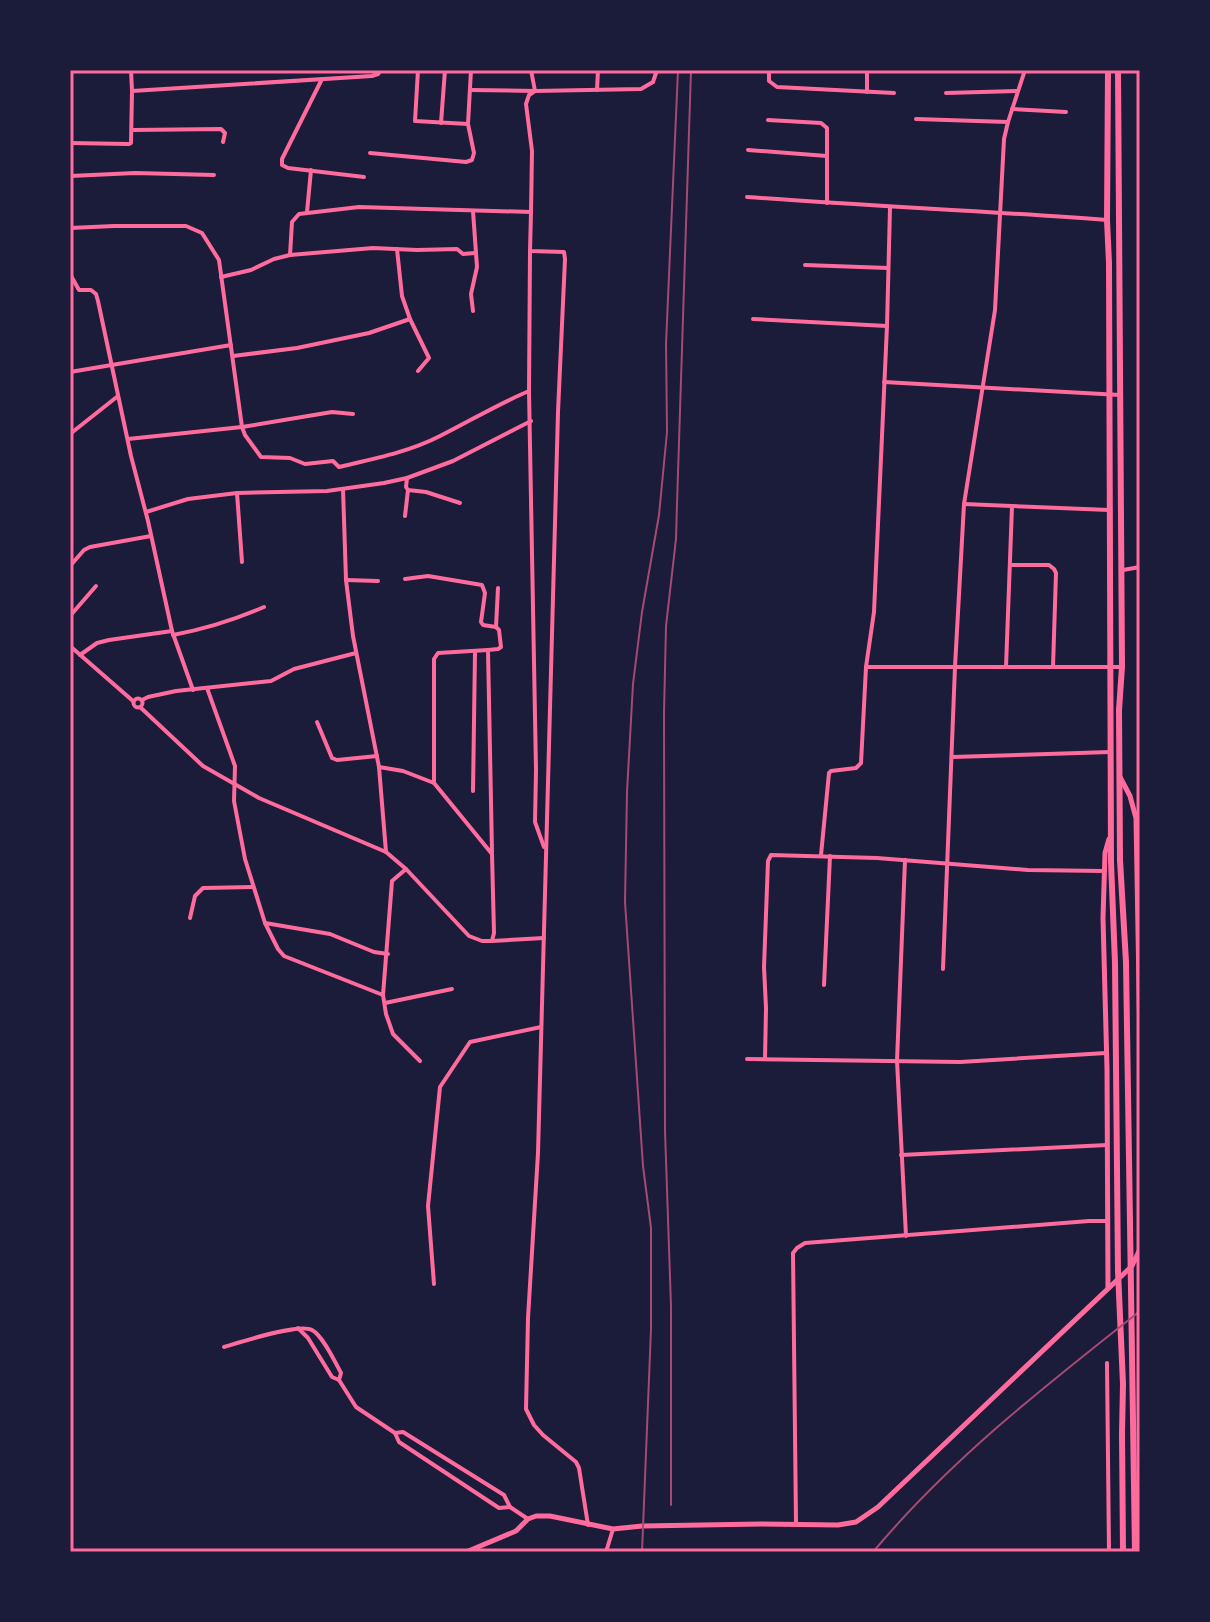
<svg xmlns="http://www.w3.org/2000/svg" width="1210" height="1622" viewBox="0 0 1210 1622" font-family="'Fira Sans',sans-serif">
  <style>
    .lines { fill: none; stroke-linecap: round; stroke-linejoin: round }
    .minor { stroke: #ff6b9d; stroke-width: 4 }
    .tertiary { stroke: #ff6b9d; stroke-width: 5 }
    .secondary { stroke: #ff6b9d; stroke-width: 6 }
    .rail { stroke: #a44b75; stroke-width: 2 }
    .neatline { fill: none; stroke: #ff6b9d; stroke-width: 3 }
  </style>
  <rect width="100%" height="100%" fill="#1b1b3a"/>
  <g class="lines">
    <!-- minor -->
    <g class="minor">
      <polyline points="131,70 132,91"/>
      <polyline points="418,70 415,121 468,124 471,70"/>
      <polyline points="769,70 769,81 777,87 894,93"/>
      <polyline points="867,70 867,92"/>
      <polyline points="322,79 282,159 282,165 288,168 364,177"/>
      <polyline points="470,90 535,91 531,70"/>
      <polyline points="597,90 598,70"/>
      <polyline points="946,93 1017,91"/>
      <polyline points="1012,109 1066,112"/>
      <polyline points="916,119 1008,122"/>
      <polyline points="768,120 821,123 827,128 827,203"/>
      <polyline points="441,123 445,70"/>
      <polyline points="133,130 221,129 225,133 223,142"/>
      <polyline points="70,143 129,144 131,143 132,91 372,76 378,74 381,70"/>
      <polyline points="748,150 827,156"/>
      <polyline points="370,153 466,162 472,160 474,153 468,124"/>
      <polyline points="70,176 135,173 214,175"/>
      <path d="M747 197C867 206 987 211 1107 220"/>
      <polyline points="307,212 311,170"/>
      <polyline points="531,212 532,151 526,104 529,95 535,91 641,89 653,82 657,70"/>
      <polyline points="70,228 114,226 186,226 202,233 219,260 242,427 128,439"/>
      <polyline points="397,249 402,296 410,319"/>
      <polyline points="530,251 529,391 536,770 535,822 544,847"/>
      <polyline points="290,255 292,222 299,214 359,207 531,212 530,251 564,252 565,259 558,412 538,1153 528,1318 526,1409 534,1425 543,1435 576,1462 579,1468 588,1525"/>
      <polyline points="805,265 888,268"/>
      <polyline points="70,274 79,290 91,290 96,294 98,301 131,456 148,521 172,631 193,690"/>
      <polyline points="221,277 251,270 274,259 290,255 373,248 417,250 457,249 463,254 475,253"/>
      <polyline points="473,311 471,294 477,267 473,211"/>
      <polyline points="753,319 887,326"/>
      <polyline points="233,356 297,348 369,333 410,319 429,358 418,371"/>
      <polyline points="70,372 231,345"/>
      <polyline points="884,382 1120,395"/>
      <path d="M353 414 332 412 242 427 245 435 261 457 290 458 305 464 333 461 339 467C373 459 409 452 440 436 470 421 498 404 529 391"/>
      <polyline points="70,434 118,396"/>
      <polyline points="407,478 406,487 408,490 426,492 460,503"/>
      <polyline points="343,489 346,580 353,636 379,767 386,852"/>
      <polyline points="237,493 242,562"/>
      <polyline points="964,504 1109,510"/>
      <polyline points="146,512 188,499 237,493 327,491 384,483 407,478 453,461 531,421"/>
      <polyline points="405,516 408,490"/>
      <polyline points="1010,565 1049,565 1054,569 1056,573 1053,667"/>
      <polyline points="70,566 84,550 90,547 151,536"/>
      <polyline points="1123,570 1140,567"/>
      <polyline points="405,579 428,576 482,585 485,593 481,622 483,625 496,627 499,630 501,647 498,649 488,650 492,852"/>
      <polyline points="346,580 378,581"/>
      <polyline points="70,616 96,586"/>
      <polyline points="496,627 498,588"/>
      <path d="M173 635C205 629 234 620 264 607"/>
      <polyline points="70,646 133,701"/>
      <polyline points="80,655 97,643 109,640 172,631"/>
      <polyline points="866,667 1122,667"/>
      <polyline points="1006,667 1012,506"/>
      <polyline points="207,688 235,766 234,801 245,859 265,923 278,949 284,956 383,995"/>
      <circle cx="138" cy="703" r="4.5"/>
      <polyline points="142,700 148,697 176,691 271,681 294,669 356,653"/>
      <polyline points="140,707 203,766 259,798 386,852 406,869 469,936 482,941 492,941 494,933 492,854 434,783 403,771 379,767"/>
      <polyline points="317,722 332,758 337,760 377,756"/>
      <polyline points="952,757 1110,752"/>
      <polyline points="434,783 434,659 438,653 488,650"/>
      <polyline points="473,791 475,652"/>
      <polyline points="821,855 829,773 831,771 856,768 861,763 866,667 874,612 887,326 890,208"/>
      <polyline points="905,860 897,1061 906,1236"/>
      <polyline points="406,869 392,881 383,995 386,1014 393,1034 420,1061"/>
      <polyline points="190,918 195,896 203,888 253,887"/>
      <polyline points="265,923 330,934 374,952 388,954"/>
      <polyline points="492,941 544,938"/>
      <polyline points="943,969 955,667 964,504 995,310 1004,139 1008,122 1025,70"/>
      <polyline points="824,985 830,856"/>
      <polyline points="385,1003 452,989"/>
      <polyline points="747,1059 960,1062 1106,1053"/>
      <polyline points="765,1059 766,1008 764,967 768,861 771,855 877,858 1028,870 1104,871"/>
      <polyline points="901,1155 1107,1145"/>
      <polyline points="434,1284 428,1206 440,1087 470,1042 541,1027"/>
      <polyline points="298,1328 308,1338 332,1377 339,1380 356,1407 395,1433 399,1442 499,1508 510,1507"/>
      <path d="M224 1347C241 1342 299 1323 312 1330 323 1336 335 1362 341 1373L339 1380"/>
      <polyline points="1107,1363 1109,1552"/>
      <polyline points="395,1433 403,1432 504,1495 510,1507 528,1519"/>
      <polyline points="796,1523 793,1253 797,1248 805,1243 1089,1221 1107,1221"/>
      <polyline points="606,1552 613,1529"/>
    </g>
    <!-- tertiary -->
    <g class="tertiary">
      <polyline points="1120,777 1130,796 1136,818 1140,1044"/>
      <polyline points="1108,1288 1107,1069 1103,918 1105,853 1109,839"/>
      <polyline points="466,1552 516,1531 528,1519 536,1516 550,1516 613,1529 642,1526 761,1524 838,1525 856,1522 878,1507 1132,1266 1140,1249"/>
    </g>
    <!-- secondary -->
    <g class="secondary">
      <polyline points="1108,70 1107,220 1109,263 1111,862 1115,963 1118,1271 1123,1384 1122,1433 1123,1552"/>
      <polyline points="1118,70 1122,667 1119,710 1120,860 1126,962 1135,1552"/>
    </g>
    <!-- rail -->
    <g class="rail">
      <polyline points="671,1505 671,1306 665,1131 664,713 666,626 676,539 677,504 691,70"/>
      <polyline points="642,1552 651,1329 651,1228 643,1166 625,902 627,792 633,684 642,612 659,515 667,432 666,344 678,70"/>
      <path d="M873 1552C950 1460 1046 1385 1140 1311"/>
    </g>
  </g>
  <!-- border -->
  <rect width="1210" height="1622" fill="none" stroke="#1b1b3a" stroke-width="144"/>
  <rect x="72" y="72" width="1066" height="1478" class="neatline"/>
</svg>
